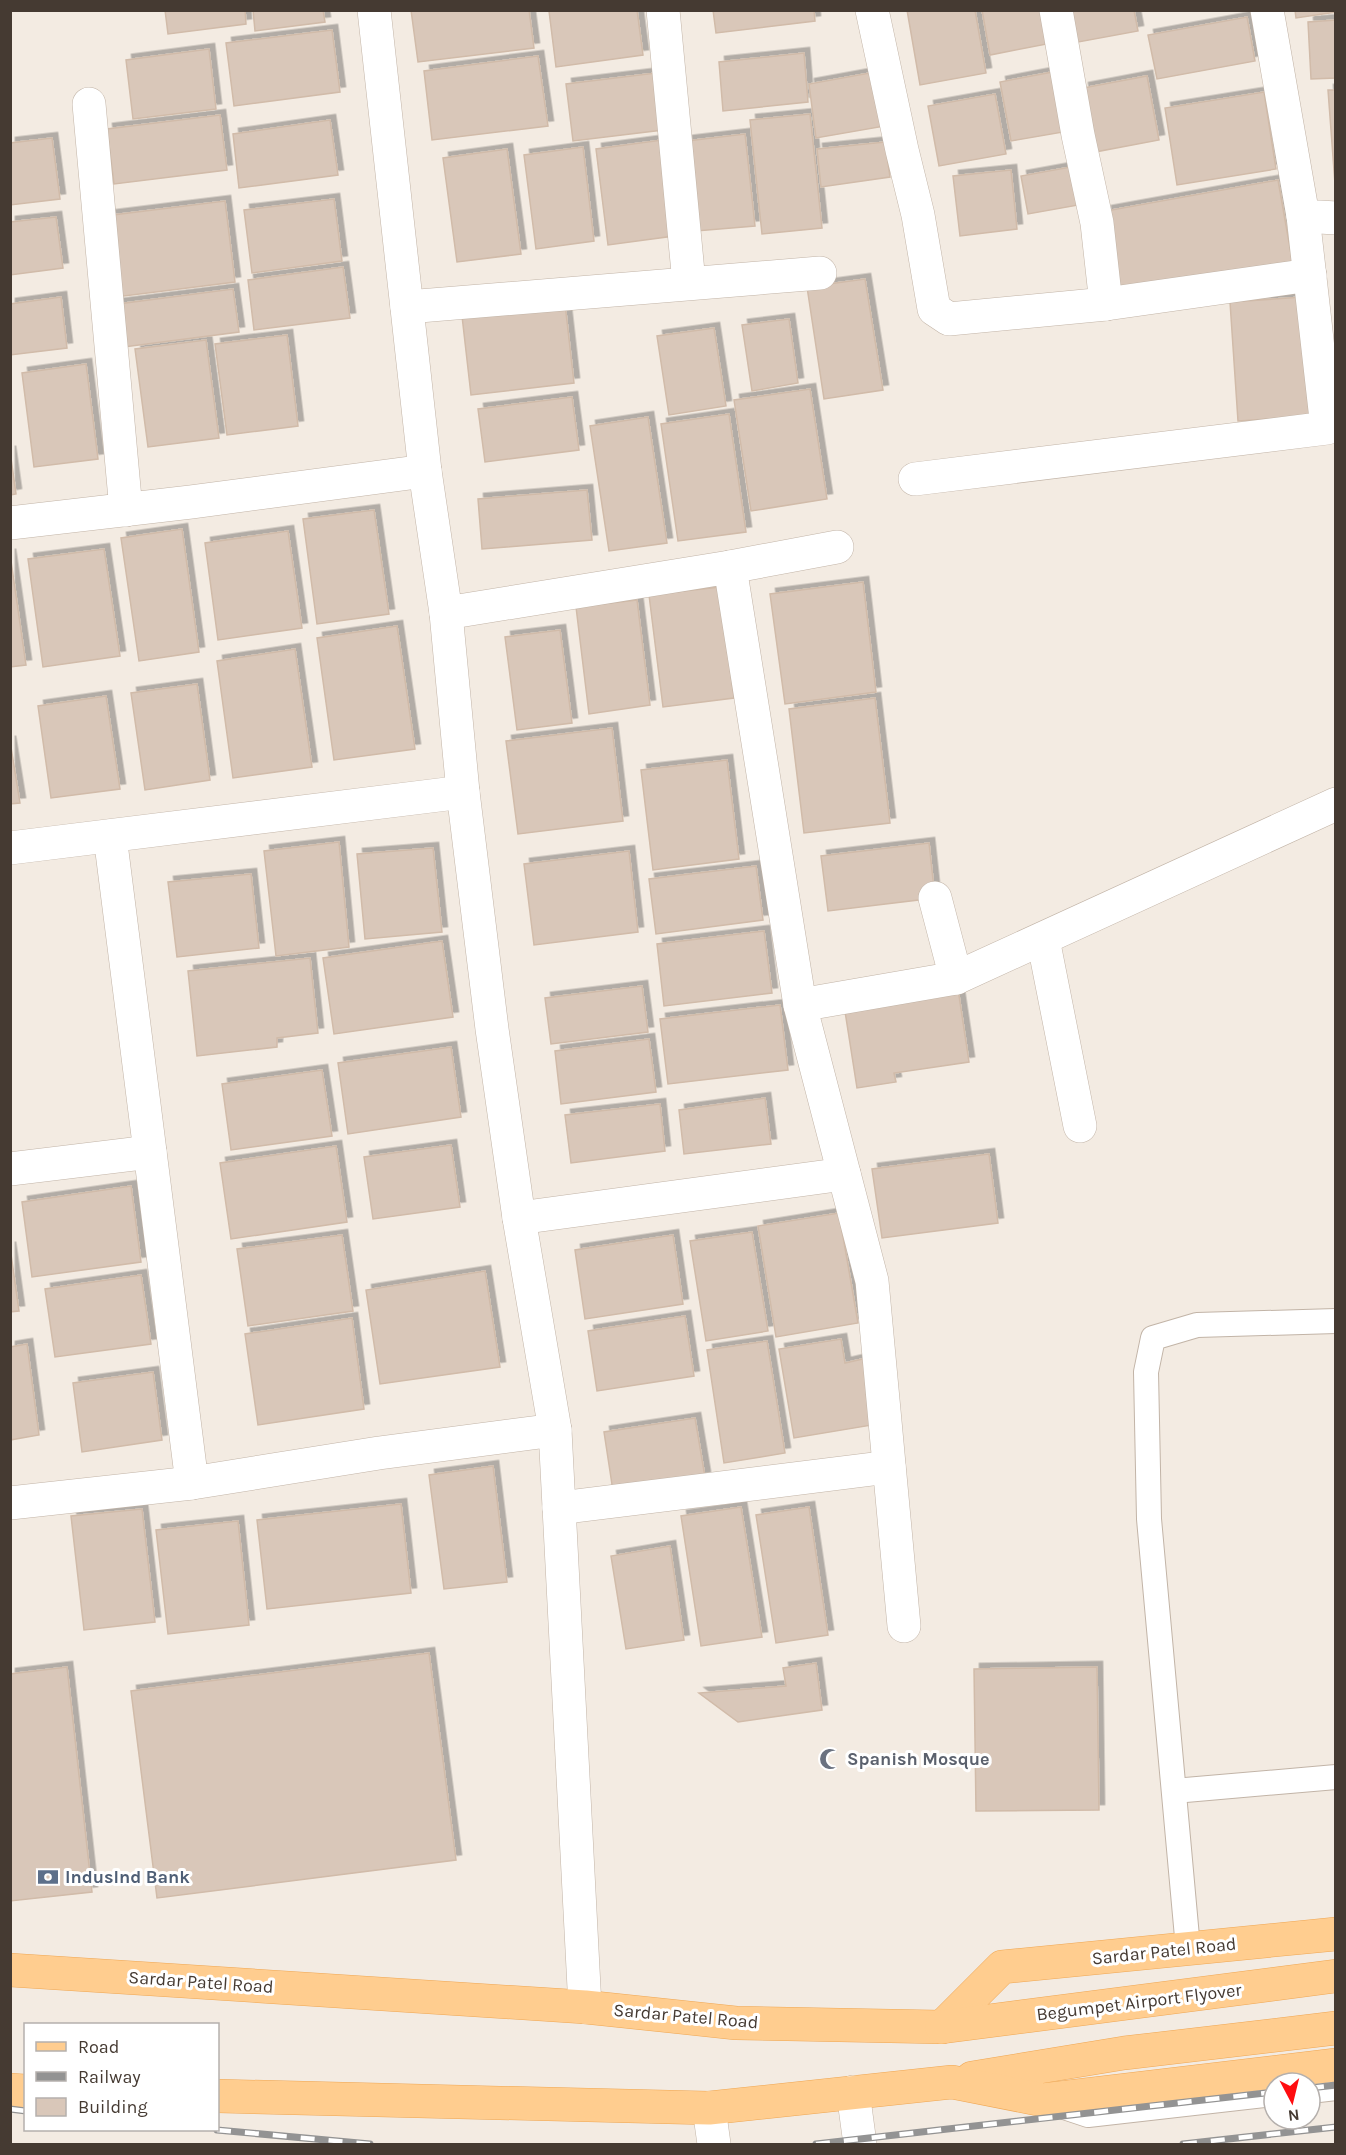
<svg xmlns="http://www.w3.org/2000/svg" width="1346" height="2155" viewBox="0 0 1346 2155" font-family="Karla,sans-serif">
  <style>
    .building { fill: #d9c7b9; stroke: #d1bba9; stroke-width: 1.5; filter: url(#shadow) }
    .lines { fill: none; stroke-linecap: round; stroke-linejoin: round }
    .lane-casing { stroke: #c2b4a7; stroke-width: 26 }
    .street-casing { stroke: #c2b4a7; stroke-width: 34 }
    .primary-casing { stroke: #efa754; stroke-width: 34 }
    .lane { stroke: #fff; stroke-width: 24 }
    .street { stroke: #fff; stroke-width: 33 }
    .primary { stroke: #ffcd8f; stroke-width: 33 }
    .rail-casing { stroke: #939393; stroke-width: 7 }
    .rail { stroke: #fff; stroke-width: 4.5; stroke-dasharray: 14; stroke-linecap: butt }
    .labels { text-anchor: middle; stroke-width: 6; stroke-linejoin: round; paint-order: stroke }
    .worship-label { font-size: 18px; font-weight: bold; fill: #5b616d; stroke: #fff; text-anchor: start }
    .service-label { font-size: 18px; font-weight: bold; fill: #4e5e75; stroke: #fff; text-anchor: start }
    .street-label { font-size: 18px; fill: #453a32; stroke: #fff }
  </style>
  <defs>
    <filter id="shadow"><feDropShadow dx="5.5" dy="-5.5" stdDeviation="0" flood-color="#0004"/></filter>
  </defs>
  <rect width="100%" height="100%" fill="#f3ebe2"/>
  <!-- building -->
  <g class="building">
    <polygon points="165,10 245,10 246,24 168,34"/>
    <polygon points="253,10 323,10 325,22 255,31"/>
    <polygon points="411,10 529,10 534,48 418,62"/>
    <polygon points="557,10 637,10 643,55 556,67 549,11"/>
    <polygon points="713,10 814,10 815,21 716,33"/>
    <polygon points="907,10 975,10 986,73 920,85"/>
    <polygon points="982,10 1046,10 1052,43 990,55"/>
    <polygon points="1067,10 1134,10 1138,31 1073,43"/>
    <polygon points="1295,10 1336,10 1336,12 1296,18"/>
    <polygon points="1247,17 1255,61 1157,79 1148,35"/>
    <polygon points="1336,20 1336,78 1311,79 1308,22"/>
    <polygon points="332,30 340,92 234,106 226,43"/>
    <polygon points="209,49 216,109 133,119 126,60"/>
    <polygon points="804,53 808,102 723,111 719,62"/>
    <polygon points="538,56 548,126 432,140 424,71"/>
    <polygon points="1058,71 1069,131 1011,141 1000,82"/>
    <polygon points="875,72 885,126 816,138 809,84"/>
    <polygon points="656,73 663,130 573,141 566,84"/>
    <polygon points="1147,76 1159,140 1095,152 1083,88"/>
    <polygon points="1328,90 1336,90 1336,184 1335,184"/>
    <polygon points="1264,92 1276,169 1177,185 1165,108"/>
    <polygon points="995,94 1006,154 939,166 928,106"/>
    <polygon points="810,114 822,228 762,234 750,120"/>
    <polygon points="220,115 227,170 114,184 107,129"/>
    <polygon points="330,120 338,175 239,188 233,134"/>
    <polygon points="745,134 755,226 696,231 687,141"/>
    <polygon points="52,138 60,199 10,205 10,143"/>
    <polygon points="662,140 674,236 608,245 596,149"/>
    <polygon points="885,142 890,177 821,187 817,149"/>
    <polygon points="583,147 594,241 536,249 524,155"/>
    <polygon points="507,149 521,254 457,262 443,158"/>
    <polygon points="1076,166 1084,204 1028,214 1021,176"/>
    <polygon points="1011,170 1017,229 960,236 953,176"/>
    <polygon points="1278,180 1293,265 1121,295 1106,211"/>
    <polygon points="334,199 342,261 252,273 244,210"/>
    <polygon points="225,201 235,282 116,297 105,216"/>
    <polygon points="56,217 63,268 10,275 10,222"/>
    <polygon points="343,267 350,318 254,330 248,280"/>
    <polygon points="865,279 883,390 824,399 807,287"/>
    <polygon points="233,289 239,332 124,347 118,304"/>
    <polygon points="61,297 67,348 10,355 10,304"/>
    <polygon points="1303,297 1312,416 1238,421 1230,302"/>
    <polygon points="565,304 574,383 471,395 462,316"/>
    <polygon points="789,319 798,383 752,391 742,325"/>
    <polygon points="714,328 726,406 669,415 657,336"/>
    <polygon points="287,335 298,426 227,435 215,344"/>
    <polygon points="206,340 219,438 148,447 135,349"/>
    <polygon points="86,364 98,459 34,467 22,373"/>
    <polygon points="810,389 827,499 751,511 734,400"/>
    <polygon points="572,397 579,450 485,462 478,409"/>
    <polygon points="729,414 746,532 678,541 661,424"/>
    <polygon points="648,417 667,543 609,551 590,426"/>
    <polygon points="10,451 16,494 10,495"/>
    <polygon points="587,490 592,540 482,549 478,499"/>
    <polygon points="374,510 389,614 317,624 303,519"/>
    <polygon points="182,529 199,652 139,661 121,538"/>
    <polygon points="288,531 302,628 218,640 205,543"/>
    <polygon points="104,549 120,656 43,667 28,559"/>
    <polygon points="10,554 26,665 10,667"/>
    <polygon points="863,582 876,692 785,704 770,594"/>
    <polygon points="720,587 734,698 663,707 649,595"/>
    <polygon points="637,600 650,705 589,714 576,607"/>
    <polygon points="397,626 415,749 334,760 317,638"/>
    <polygon points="560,630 572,723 517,730 505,637"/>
    <polygon points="295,649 312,767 233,778 217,661"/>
    <polygon points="197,684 210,780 145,790 131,693"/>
    <polygon points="106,696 120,789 51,798 38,706"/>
    <polygon points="875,698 890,823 804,833 789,709"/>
    <polygon points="612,728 623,821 518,834 506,741"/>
    <polygon points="10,741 20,803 10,804"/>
    <polygon points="727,760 739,859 653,870 641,770"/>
    <polygon points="339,842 349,947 276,956 264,851"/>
    <polygon points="929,843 935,898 828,911 821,856"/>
    <polygon points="433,848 442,932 365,939 357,854"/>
    <polygon points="629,851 638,932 534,945 524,864"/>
    <polygon points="756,866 763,920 656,934 649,879"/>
    <polygon points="251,874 259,948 177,957 168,882"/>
    <polygon points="764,931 772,993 664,1006 657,944"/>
    <polygon points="442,941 453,1017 334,1034 323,958"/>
    <polygon points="310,958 318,1033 277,1038 277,1047 197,1056 188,971"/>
    <polygon points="642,986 648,1032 551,1044 545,998"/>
    <polygon points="958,989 969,1062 894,1073 896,1082 857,1088 844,1005"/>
    <polygon points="780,1005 788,1070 668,1084 660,1019"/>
    <polygon points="649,1039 656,1092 561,1104 555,1051"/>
    <polygon points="451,1047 461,1117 348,1134 338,1063"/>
    <polygon points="322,1070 332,1136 231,1150 222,1084"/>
    <polygon points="765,1098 771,1144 684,1154 679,1110"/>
    <polygon points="660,1104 665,1151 571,1163 565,1115"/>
    <polygon points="451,1145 460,1207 373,1219 364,1157"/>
    <polygon points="336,1146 347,1222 231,1239 220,1163"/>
    <polygon points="989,1154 998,1223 882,1238 872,1169"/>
    <polygon points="131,1186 141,1262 32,1277 22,1202"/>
    <polygon points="839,1213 858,1323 776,1337 758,1226"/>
    <polygon points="752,1232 768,1331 706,1341 690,1241"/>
    <polygon points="342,1235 353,1311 248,1326 237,1249"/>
    <polygon points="673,1235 683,1304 585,1319 575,1250"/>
    <polygon points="10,1247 19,1311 10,1312"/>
    <polygon points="485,1271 500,1367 380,1384 366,1290"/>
    <polygon points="141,1275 151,1344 55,1357 45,1289"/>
    <polygon points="685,1316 694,1376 597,1391 588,1331"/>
    <polygon points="352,1318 364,1409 258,1425 245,1334"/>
    <polygon points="841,1339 845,1363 867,1358 878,1424 794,1438 779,1349"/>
    <polygon points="767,1341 785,1453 724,1463 707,1350"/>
    <polygon points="27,1344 39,1435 10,1440 10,1347"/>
    <polygon points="153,1372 162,1440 82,1452 73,1383"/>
    <polygon points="695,1418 705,1477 613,1491 604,1432"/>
    <polygon points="493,1466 507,1582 444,1589 429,1475"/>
    <polygon points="401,1504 411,1593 267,1609 257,1520"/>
    <polygon points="741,1507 762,1637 701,1646 681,1516"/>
    <polygon points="809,1507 828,1635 776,1643 756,1515"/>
    <polygon points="142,1509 155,1622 84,1630 71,1516"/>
    <polygon points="238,1521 249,1625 168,1634 156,1530"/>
    <polygon points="670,1546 684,1640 626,1649 611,1556"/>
    <polygon points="429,1653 456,1860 157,1898 131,1691"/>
    <polygon points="816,1663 822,1710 738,1722 699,1693 786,1686 783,1668"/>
    <polygon points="67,1667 92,1892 10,1901 10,1674"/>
    <polygon points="1097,1667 1099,1810 976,1811 974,1669"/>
  </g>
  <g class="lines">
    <defs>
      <g id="lane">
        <polyline points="1174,1791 1336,1777"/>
        <polyline points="1188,1948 1149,1519 1146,1372 1153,1338 1197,1325 1336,1321"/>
        <polyline points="1310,2091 1336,2088"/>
        <polyline points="1049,2102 1088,2115 1274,2094"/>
      </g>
      <g id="street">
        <polyline points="374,10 425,471 446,613 463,792 492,1029 519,1218 555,1430 585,2007"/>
        <polyline points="663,10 689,283"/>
        <polyline points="872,10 902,150 918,215 934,309 949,319 1106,304 1310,275"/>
        <polyline points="1056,10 1078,135 1097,223 1106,304"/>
        <polyline points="1267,10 1303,216 1336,218"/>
        <polyline points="89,104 126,510"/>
        <polyline points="407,307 820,273"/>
        <polyline points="915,479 1327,428 1303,216"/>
        <polyline points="10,523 191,502 425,471"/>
        <polyline points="730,567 837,547"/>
        <polyline points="446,613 730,567 800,1005 872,1281 904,1626"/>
        <polyline points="110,836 192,1483"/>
        <polyline points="10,848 463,792"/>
        <polyline points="935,898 956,978"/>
        <polyline points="1043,939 1080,1126"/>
        <polyline points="800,1005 956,978 1336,804"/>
        <polyline points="10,1169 150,1152"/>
        <polyline points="519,1218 844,1174"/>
        <polyline points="10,1503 192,1483 379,1453 555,1430"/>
        <polyline points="559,1508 889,1467"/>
        <polyline points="853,2092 860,2144"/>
        <polyline points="709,2108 714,2144"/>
      </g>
      <g id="primary">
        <polyline points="10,1970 585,2007 736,2023 942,2027 1002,1967 1336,1934"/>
        <polyline points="942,2027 1336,1976"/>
        <polyline points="972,2078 1124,2053 1336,2028"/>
        <polyline points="10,2090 26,2091"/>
        <polyline points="218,2096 709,2108 952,2082 1043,2100 1336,2065"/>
      </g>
    </defs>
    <!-- lane casing -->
    <use href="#lane" class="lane-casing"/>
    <!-- street casing -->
    <use href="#street" class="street-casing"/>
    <!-- primary casing -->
    <use href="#primary" class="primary-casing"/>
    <!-- lane -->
    <use href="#lane" class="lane"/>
    <!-- street -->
    <use href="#street" class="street"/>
    <!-- primary -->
    <use href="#primary" class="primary"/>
    <defs>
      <g id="rail">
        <polyline points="1310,2088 1336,2085"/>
        <polyline points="10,2109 26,2111"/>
        <polyline points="217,2130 370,2144"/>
        <polyline points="816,2144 1274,2092"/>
        <polyline points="1183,2144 1336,2127"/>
      </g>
    </defs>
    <!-- rail casing -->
    <use href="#rail" class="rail-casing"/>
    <!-- rail -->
    <use href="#rail" class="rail"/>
  </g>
  <!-- icons -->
  <defs>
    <symbol id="mosque-bare" viewBox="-9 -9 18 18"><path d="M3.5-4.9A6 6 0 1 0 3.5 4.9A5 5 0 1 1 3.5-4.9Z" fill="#6b7280" stroke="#fff" stroke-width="2.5" paint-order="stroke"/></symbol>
    <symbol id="bank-bare" viewBox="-9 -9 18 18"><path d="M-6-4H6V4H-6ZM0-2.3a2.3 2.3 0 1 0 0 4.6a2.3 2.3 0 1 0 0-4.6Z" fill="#5c6f8a" stroke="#fff" stroke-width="2.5" paint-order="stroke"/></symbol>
  </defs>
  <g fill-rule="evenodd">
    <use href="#mosque-bare" x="815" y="1744" width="30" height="30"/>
    <use href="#bank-bare" x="33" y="1862" width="30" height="30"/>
  </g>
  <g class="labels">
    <!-- worship labels -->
    <g class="worship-label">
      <text x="847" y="1765">Spanish Mosque</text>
    </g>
    <!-- service labels -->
    <g class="service-label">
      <text x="65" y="1883">IndusInd Bank</text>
    </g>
    <!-- street labels -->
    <g class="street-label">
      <text transform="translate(1164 1951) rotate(-6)" y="6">Sardar Patel Road</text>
      <text transform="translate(201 1982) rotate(4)" y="6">Sardar Patel Road</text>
      <text transform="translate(1139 2002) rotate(-7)" y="6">Begumpet Airport Flyover</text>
      <text transform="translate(686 2016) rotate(5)" y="6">Sardar Patel Road</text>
    </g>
  </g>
  <!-- border -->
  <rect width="1346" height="2155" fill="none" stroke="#453a32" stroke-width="24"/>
  <!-- legend -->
  <rect x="24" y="2023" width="195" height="108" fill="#ffffff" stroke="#b5b0ad" stroke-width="1.5"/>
  <rect x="36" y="2042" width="30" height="9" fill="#ffcd8f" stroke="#b5b0ad" stroke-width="1.5"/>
  <text x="78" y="2053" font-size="18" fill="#453a32">Road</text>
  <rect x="36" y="2072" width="30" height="9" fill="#939393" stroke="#b5b0ad" stroke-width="1.5"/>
  <text x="78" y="2083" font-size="18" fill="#453a32">Railway</text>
  <rect x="36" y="2098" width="30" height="18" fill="#d9c7b9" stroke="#b5b0ad" stroke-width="1.5"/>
  <text x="78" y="2113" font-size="18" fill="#453a32">Building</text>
  <!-- north arrow -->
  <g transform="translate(1292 2101) rotate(173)"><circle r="28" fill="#ffffff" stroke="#b5b0ad" stroke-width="1.5"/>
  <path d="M0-4.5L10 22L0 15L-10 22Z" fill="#ff0d10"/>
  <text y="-9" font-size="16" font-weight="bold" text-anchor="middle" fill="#453a32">N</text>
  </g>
</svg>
